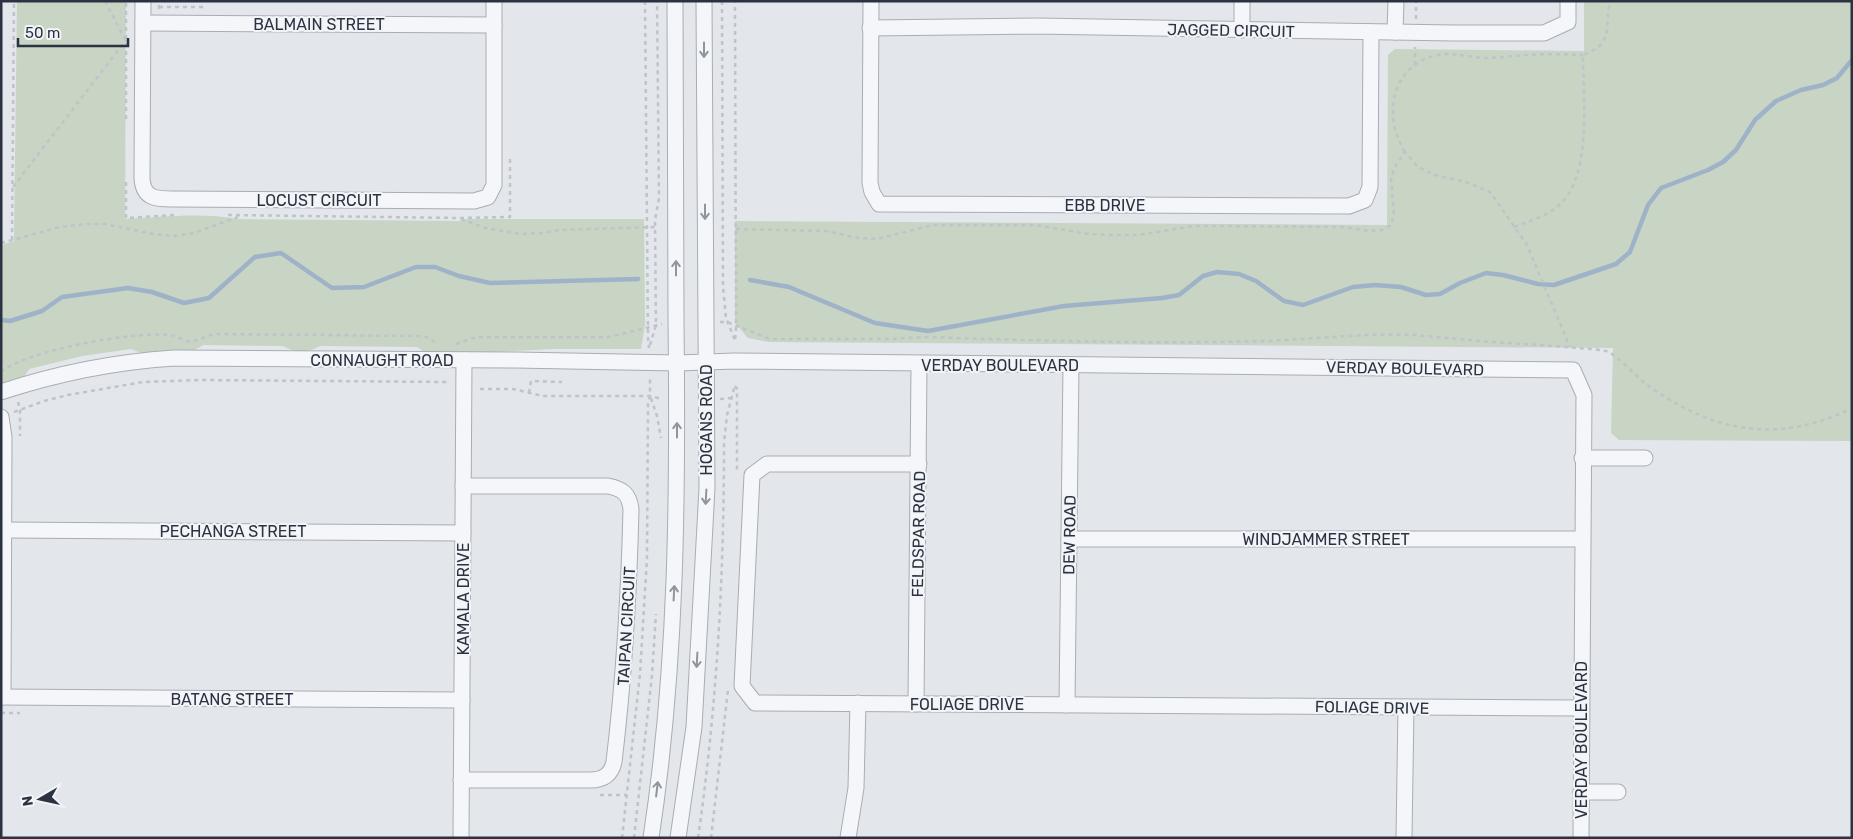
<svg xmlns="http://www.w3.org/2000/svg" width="1853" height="839" viewBox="0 0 1853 839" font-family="Rubik,sans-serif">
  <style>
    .green { fill: #c8d4c4 }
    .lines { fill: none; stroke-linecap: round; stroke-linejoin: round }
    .stream { stroke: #9fb3c8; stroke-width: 4.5 }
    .minor-casing { stroke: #a8adb4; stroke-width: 17 }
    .path { stroke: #c0c3c9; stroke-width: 2.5; stroke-dasharray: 4 4; stroke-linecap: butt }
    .minor { stroke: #f5f6f9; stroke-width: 15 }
    .oneway { stroke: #90949e }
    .labels { text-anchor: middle; stroke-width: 4; stroke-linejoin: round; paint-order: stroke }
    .street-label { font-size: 16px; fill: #2b3342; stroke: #f2f4f8 }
  </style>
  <rect width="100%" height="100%" fill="#e3e6ea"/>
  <!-- green -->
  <g class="green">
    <path d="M17 1H126L125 219C160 217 203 212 238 219L459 221 468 219H644L645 325 641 349H552L473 353H426L417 347 320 346C308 353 295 353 283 346L203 345 195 350 141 353 131 349 82 356 29 369 24 377 1 385V245L14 241Z"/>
    <polygon points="1584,1 1852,1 1852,441 1619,440 1611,433 1613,348 769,342 748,338 735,323 735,221 1387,225 1388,55 1395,49 1584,51"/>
  </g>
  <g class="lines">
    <!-- stream -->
    <g class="stream">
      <polyline points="750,280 789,287 875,323 928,331 1064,306 1162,298 1179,295 1203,276 1217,272 1239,274 1256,281 1284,301 1303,305 1353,287 1375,285 1401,287 1426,295 1440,294 1460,283 1486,273 1503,275 1538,284 1554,285 1616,264 1630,252 1648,205 1661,188 1708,170 1723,162 1736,150 1755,120 1776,101 1801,90 1823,85 1837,78 1852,60"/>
      <polyline points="1,320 10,321 42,311 62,297 128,288 152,292 184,303 209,298 255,257 281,253 332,288 364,287 416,267 435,267 459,276 490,283 638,279"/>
    </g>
    <defs>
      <g id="minor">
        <path d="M143 1 142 178C143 198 155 199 172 199L474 201 488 197 494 185V1"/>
        <polyline points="871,1 870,183 872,192 879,204 1349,206 1365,200 1370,187 1371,32"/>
        <polyline points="143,23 494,25"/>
        <polyline points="870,28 1038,26 1454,33 1544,33 1568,22 1568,1"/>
        <polyline points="1242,30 1242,1"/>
        <polyline points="1395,32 1396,1"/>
        <path d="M1 392C58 373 114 362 174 358L515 360 677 363 735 361 1573 370 1584 395 1581 838"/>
        <polyline points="1,417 4,437 3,697"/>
        <polyline points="1582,458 1645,458"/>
        <polyline points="919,464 767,464 752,475 742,686 755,703 1581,708"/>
        <polyline points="4,530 463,533"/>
        <polyline points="1069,539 1582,539"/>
        <polyline points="1,697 462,700"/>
        <polyline points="916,704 919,364"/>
        <polyline points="1067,705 1071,365"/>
        <path d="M461 780H590C603 780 611 775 614 762 624 678 629 594 631 509 629 494 623 489 608 486H463"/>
        <polyline points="1581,792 1618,792"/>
        <polyline points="461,838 464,360"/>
        <path d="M651 838C677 667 678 494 676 321 676 215 675 108 675 1"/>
        <polyline points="678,838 694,727 707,488 704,1"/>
        <polyline points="848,838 856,788 858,703"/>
        <polyline points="1404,838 1406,707"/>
      </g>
    </defs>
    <!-- minor casing -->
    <use href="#minor" class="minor-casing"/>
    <!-- path -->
    <g class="path">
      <polyline points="105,1 125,39"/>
      <polyline points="645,1 648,338 649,348"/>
      <polyline points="722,1 723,287 726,318 735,340"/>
      <polyline points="159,7 203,7"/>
      <polyline points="159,9 159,1"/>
      <polyline points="1416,19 1416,1"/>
      <polyline points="1415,65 1415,47"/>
      <polyline points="126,119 126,1"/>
      <path d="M1405 152C1382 115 1391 65 1438 55 1454 52 1468 57 1484 58 1498 58 1512 56 1526 55 1545 54 1564 54 1583 55"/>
      <polyline points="126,182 126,218 175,215"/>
      <polyline points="13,187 126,40"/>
      <polyline points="228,215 460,218 510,217 510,158"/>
      <polyline points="461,219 485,228 521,234 543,233 559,230 655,227"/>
      <path d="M1514 227C1529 221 1544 217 1557 207 1593 179 1583 97 1583 55 1615 43 1604 28 1610 1"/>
      <polyline points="736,229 826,231 858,238 877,239 933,225 1035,225 1089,234 1111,235 1138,235 1194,226 1216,226 1344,227 1370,231 1382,230 1390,226 1394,216 1391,177 1396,165 1405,152 1418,167 1435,175 1466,182 1490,192 1527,245 1570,347"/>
      <polyline points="12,240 14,1"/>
      <polyline points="1,243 60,227 85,224 105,224 153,234 175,236 194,233 238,217"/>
      <path d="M720 322H727L770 339H893L928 337C1041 341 1154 344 1267 341 1315 339 1363 333 1411 335 1443 337 1474 341 1506 343 1530 344 1554 346 1578 348 1587 349 1597 349 1606 351 1615 353 1637 377 1646 384 1711 432 1778 445 1852 408"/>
      <polyline points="735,339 736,332 735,1"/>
      <polyline points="456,344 476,337 609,337 662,324"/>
      <polyline points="650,345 656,325 655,220 659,198 657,1"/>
      <path d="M1 372C27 350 135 331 170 335 178 336 184 341 191 342L214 334 417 336 426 337 438 344"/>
      <polyline points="735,386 737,389 737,472"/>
      <polyline points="480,389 513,389 543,396 650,396 662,399"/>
      <polyline points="529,393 531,381 562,382"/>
      <polyline points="651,398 657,416 661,438"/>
      <polyline points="720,399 731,398"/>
      <polyline points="18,402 20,409 20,436"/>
      <polyline points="14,412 44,401 68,395 143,382 200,380 448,382 448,381"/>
      <polyline points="1,713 20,713"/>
      <polyline points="600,795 627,795"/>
      <polyline points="622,838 640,674 647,558 648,403 650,396 650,376"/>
      <polyline points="634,838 652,675 656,614"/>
      <path d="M698 838C717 707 724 575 724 443L727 415 735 385"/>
      <polyline points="711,838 728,690"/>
    </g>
    <!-- minor -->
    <use href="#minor" class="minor"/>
  </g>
  <!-- one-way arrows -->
  <defs><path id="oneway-shaft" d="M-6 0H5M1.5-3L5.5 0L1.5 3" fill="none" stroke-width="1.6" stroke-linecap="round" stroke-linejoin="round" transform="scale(1.25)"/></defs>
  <g class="oneway">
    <use href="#oneway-shaft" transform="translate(704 50) rotate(90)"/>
    <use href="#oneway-shaft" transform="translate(705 212) rotate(90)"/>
    <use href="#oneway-shaft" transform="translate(676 268) rotate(-90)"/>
    <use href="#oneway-shaft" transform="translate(677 430) rotate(-90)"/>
    <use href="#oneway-shaft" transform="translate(706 497) rotate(93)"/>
    <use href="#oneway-shaft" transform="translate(674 593) rotate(-87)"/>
    <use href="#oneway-shaft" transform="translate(697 660) rotate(93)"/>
    <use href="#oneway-shaft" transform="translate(657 789) rotate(-83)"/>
  </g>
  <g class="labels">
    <!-- street labels -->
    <g class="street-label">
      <text x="319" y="30">BALMAIN STREET</text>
      <text transform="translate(1231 30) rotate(1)" y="6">JAGGED CIRCUIT</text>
      <text x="319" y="206">LOCUST CIRCUIT</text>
      <text x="1105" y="211">EBB DRIVE</text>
      <text x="382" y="366">CONNAUGHT ROAD</text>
      <text x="1000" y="371">VERDAY BOULEVARD</text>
      <text transform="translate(1405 368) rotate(1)" y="6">VERDAY BOULEVARD</text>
      <text transform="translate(706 420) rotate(-90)" y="6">HOGANS ROAD</text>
      <text x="233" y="537">PECHANGA STREET</text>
      <text transform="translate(918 534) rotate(-89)" y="6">FELDSPAR ROAD</text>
      <text transform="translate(1069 535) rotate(-89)" y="6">DEW ROAD</text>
      <text x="1326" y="545">WINDJAMMER STREET</text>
      <text transform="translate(463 599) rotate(-90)" y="6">KAMALA DRIVE</text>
      <text transform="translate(626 626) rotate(-87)" y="6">TAIPAN CIRCUIT</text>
      <text x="232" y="705">BATANG STREET</text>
      <text x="967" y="710">FOLIAGE DRIVE</text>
      <text transform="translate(1372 707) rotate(1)" y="6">FOLIAGE DRIVE</text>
      <text transform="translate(1581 740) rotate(-90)" y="6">VERDAY BOULEVARD</text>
    </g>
  </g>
  <!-- border -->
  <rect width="1853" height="839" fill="none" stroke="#2b3342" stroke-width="5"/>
  <!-- north arrow -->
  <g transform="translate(40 799) rotate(261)" stroke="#f2f4f8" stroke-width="4" paint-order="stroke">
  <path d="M0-4L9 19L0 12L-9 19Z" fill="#2b3342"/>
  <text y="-8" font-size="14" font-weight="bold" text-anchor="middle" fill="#2b3342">N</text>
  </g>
  <!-- scale -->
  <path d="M18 38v8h110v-8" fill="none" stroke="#2b3342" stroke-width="2.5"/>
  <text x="25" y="38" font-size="15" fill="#2b3342" stroke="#f2f4f8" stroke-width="4" paint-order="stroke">50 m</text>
</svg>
